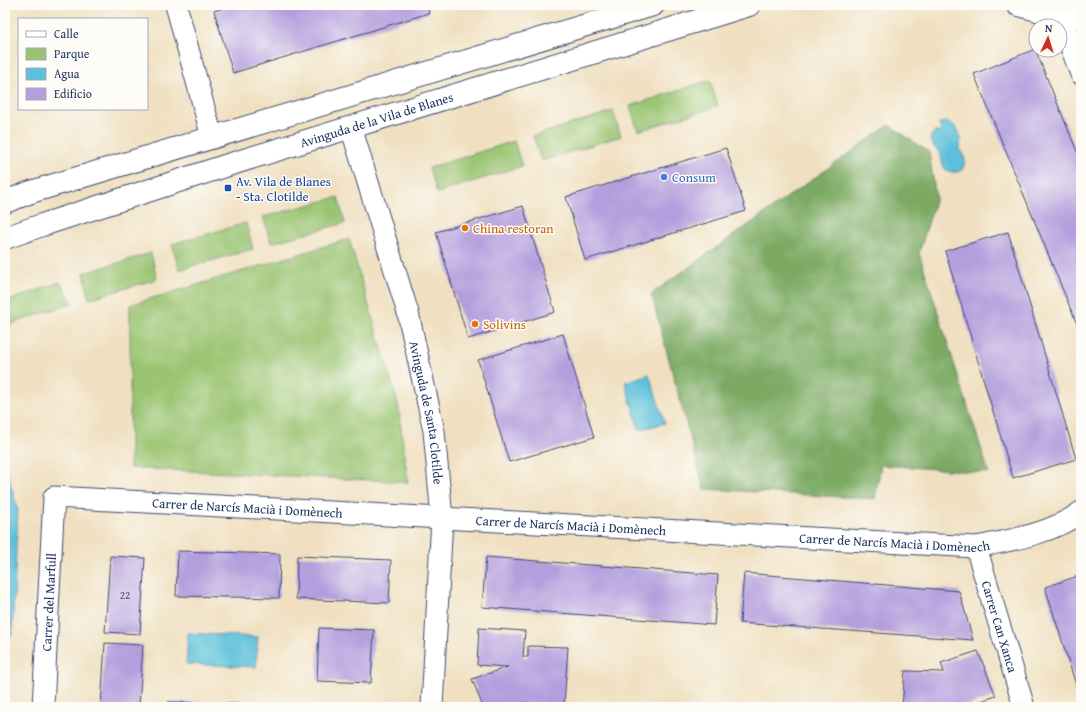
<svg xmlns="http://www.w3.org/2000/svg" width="1086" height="712" viewBox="0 0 1086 712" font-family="'Gentium Book Plus',serif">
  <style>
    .green { fill: #9ac471; stroke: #5a7a68 }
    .forest { fill: #7baa63; stroke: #4b6c60 }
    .water { fill: #5cc0da; stroke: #3c789c }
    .building { fill: #b49edd }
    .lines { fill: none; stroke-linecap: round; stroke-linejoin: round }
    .street-casing { stroke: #3b4a6d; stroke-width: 23 }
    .secondary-casing { stroke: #3b4a6d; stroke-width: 24 }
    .street { stroke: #fff; stroke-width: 21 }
    .secondary { stroke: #fff; stroke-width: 22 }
    .shop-dot { fill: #3f7fe0; stroke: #fdfcf7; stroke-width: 1.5 }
    .transit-dot { fill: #1a4fb4; stroke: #fdfcf7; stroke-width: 1.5 }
    .food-dot { fill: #e8710a; stroke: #fdfcf7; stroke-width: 1.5 }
    .labels { text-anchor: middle; stroke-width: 3; stroke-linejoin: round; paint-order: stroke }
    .number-label { font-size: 11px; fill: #414b7e }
    .street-label { font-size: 13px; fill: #1b2f5e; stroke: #fdfcf7 }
    .shop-label { font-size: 13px; fill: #366cbe; stroke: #fdfcf7; text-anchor: start }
    .transit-label { font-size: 13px; fill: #164399; stroke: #fdfcf7; text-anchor: start }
    .food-label { font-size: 13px; fill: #c56008; stroke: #fdfcf7; text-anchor: start }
  </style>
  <rect width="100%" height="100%" fill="#fdfcf7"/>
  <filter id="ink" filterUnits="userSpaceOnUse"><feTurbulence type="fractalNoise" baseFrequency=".025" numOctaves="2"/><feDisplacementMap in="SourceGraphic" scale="8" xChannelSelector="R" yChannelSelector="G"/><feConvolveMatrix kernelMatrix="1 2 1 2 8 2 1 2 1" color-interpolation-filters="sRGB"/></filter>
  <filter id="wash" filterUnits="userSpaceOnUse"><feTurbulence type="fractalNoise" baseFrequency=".012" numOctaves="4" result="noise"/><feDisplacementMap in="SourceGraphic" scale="16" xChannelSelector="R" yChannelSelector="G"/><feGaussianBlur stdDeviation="0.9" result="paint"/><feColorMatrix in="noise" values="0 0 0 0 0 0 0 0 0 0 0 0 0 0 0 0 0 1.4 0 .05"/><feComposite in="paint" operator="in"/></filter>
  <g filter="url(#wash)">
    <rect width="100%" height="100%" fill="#f0e0c1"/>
    <!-- green -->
    <g class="green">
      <polygon points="710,80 718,106 638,131 630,106"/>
      <polygon points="613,111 621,136 541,161 533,136"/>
      <polygon points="514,141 522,166 437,193 429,168"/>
      <polygon points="338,197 345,223 271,243 263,217"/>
      <polygon points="246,223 253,249 179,270 172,244"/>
      <polygon points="349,239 398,404 408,482 130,468 130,305"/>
      <polygon points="151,253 157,279 89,299 84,273"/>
      <polygon points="60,282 73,303 5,326 5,302"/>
    </g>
    <!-- forest -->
    <polygon class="forest" points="889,125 929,152 936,198 919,253 989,473 881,465 875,499 704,489 651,294"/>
    <!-- water -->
    <g class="water">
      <path d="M946 122C953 123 960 130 960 137 961 140 960 144 960 147 961 157 969 156 962 170L957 172H948C939 163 944 161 940 154 935 146 925 142 934 132H941L939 123Z"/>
      <polygon points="649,374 665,423 639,430 625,382"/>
      <polygon points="5,463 18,511 12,635 5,639"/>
      <polygon points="188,633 258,637 256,667 186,664"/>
    </g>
    <g id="blocks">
      <!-- building -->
      <g class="building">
        <polygon points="233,5 427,5 429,13 233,73 214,11"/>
        <polygon points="1035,49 1081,161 1081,334 974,74"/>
        <polygon points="726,148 746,211 585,260 566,197"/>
        <polygon points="523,206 555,312 468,339 436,232"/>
        <polygon points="1008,232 1076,459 1013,478 945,251"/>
        <polygon points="563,334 594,437 509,462 478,360"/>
        <polygon points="178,551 280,554 279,598 176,596"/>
        <polygon points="110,556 145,558 140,634 105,632"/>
        <polygon points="297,556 391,560 389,603 296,599"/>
        <polygon points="486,557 718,575 714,625 482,607"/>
        <polygon points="744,573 959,591 973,640 740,623"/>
        <polygon points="1081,575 1081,701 1045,587"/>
        <polygon points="319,628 374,630 371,683 317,681"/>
        <polygon points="479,628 525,631 523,657 528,657 528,646 568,647 564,704 524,703 525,707 483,707 472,679 508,667 477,665"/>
        <polygon points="105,643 143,645 139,707 101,707"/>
        <polygon points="978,651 996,696 963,707 902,707 905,671 944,672 941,663"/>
        <polygon points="168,702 250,704 250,707 168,707"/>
      </g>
    </g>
  </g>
  <g filter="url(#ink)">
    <use href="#blocks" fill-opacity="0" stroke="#3b4a6d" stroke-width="1"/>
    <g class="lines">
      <defs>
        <g id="street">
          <polyline points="176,5 212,137"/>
          <polyline points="1017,5 1060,17 1081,19"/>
          <polyline points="1060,17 1081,74"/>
          <path id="s1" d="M351 127 408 313 434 431 442 518 432 707"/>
          <path id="s2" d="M976 547 1024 707"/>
          <path id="s3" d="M43 707 54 497 976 547C1012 540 1051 534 1081 512"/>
        </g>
        <g id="secondary">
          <polyline points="5,202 31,192 653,5"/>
          <path id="s4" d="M5 238 42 225 228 165 749 5"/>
        </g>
      </defs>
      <!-- street casing -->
      <use href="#street" class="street-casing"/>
      <!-- secondary casing -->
      <use href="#secondary" class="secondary-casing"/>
      <!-- street -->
      <use href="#street" class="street"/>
      <!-- secondary -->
      <use href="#secondary" class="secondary"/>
    </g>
  </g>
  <!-- markers -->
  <circle class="shop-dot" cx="664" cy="177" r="4"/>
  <rect class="transit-dot" x="224" y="184" width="8" height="8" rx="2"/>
  <g class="food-dot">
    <circle cx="465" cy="228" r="4"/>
    <circle cx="475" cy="324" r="4"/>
  </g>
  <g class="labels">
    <!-- number labels -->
    <g class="number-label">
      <text x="125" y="599">22</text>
    </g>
    <!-- street labels -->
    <g class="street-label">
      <text dy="5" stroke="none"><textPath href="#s4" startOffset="390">Avinguda de la Vila de Blanes</textPath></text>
      <text dy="5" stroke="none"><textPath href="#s1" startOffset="296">Avinguda de Santa Clotilde</textPath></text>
      <text dy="5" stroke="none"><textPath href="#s3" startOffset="404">Carrer de Narcís Macià i Domènech</textPath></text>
      <text dy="5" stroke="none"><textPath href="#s3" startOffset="728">Carrer de Narcís Macià i Domènech</textPath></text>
      <text dy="5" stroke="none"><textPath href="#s3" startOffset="1052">Carrer de Narcís Macià i Domènech</textPath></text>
      <text dy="5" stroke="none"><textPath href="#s3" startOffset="105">Carrer del Marfull</textPath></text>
      <text dy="5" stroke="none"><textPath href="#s2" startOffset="83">Carrer Can Xanca</textPath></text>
    </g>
    <!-- shop labels -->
    <g class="shop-label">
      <text x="672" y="182">Consum</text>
    </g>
    <!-- transit labels -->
    <g class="transit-label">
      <text x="236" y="186">Av. Vila de Blanes<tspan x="236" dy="15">- Sta. Clotilde</tspan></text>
    </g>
    <!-- food labels -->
    <g class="food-label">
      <text x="473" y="233">China restoran</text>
      <text x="483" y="329">Solivins</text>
    </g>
  </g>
  <!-- margin -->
  <rect width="1086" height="712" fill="none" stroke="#fdfcf7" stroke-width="20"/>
  <!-- legend -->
  <rect x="18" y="18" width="130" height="92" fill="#fdfcf7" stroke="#a3aaba"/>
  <rect x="26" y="31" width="20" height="6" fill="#ffffff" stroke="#a3aaba"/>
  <text x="54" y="38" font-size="12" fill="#1b2f5e">Calle</text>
  <rect x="26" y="48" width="20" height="12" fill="#9ac471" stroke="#a3aaba"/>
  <text x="54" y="58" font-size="12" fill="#1b2f5e">Parque</text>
  <rect x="26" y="68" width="20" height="12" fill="#5cc0da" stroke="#a3aaba"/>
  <text x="54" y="78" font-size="12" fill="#1b2f5e">Agua</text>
  <rect x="26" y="88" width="20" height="12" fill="#b49edd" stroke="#a3aaba"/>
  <text x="54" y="98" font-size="12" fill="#1b2f5e">Edificio</text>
  <!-- north arrow -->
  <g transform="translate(1048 38) rotate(4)"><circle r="19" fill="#fdfcf7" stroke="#a3aaba"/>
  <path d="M0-3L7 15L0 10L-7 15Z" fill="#c8321e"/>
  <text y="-6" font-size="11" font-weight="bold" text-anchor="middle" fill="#1b2f5e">N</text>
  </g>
</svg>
